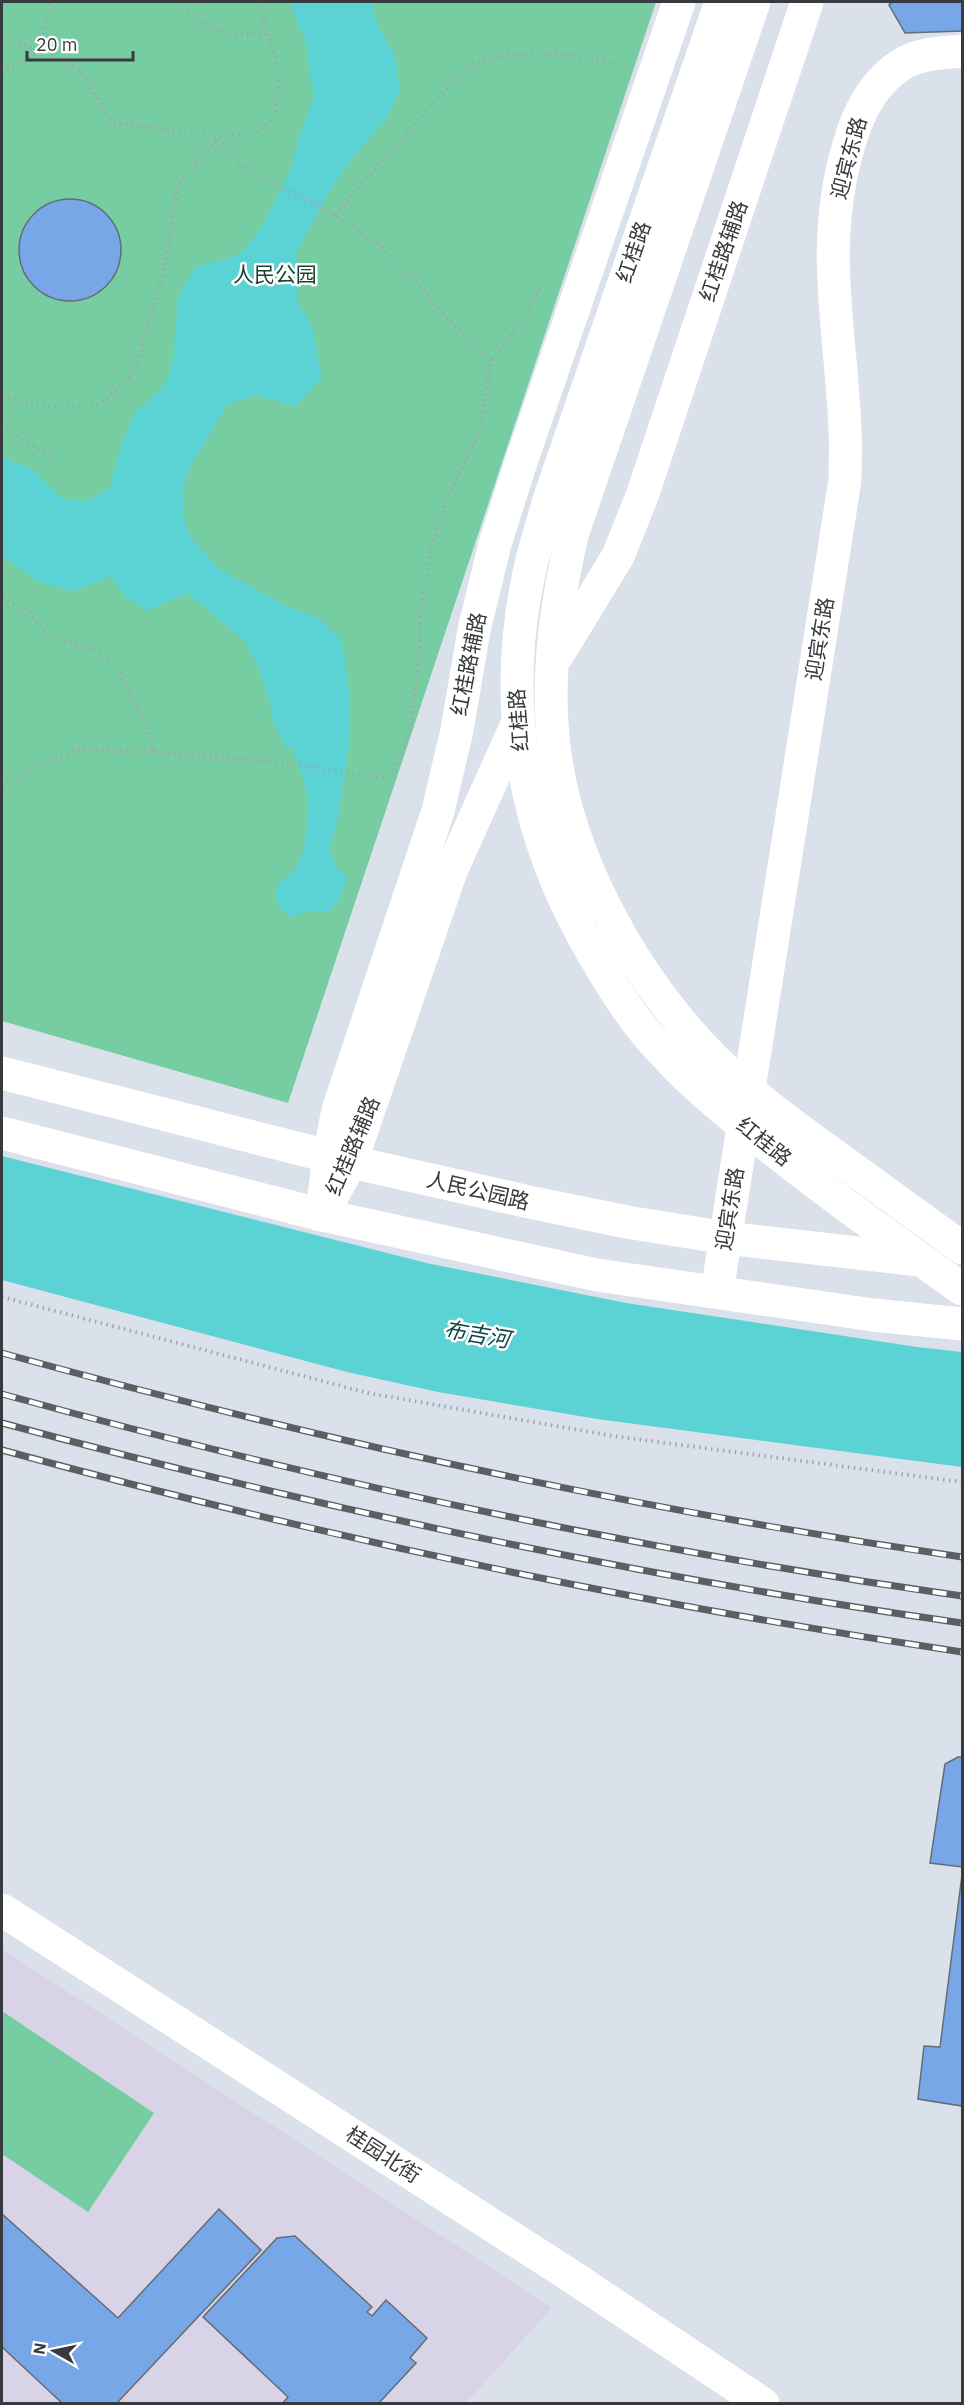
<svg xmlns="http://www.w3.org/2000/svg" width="964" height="2405" viewBox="0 0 964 2405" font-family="'IBM Plex Sans','Noto Sans SC',sans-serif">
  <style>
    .education { fill: #d9d3e8 }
    .green { fill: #76cda2 }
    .water { fill: #5bd2d4 }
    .building { fill: #77a7e6; stroke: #656c74; stroke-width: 1.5 }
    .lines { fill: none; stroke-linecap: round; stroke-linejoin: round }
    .path { stroke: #a0a6ad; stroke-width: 4; stroke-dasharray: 1.5 4.5; stroke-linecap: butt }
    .street { stroke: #fff; stroke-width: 33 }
    .secondary { stroke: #fff; stroke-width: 33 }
    .rail-casing { stroke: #5b5f63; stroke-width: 7 }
    .rail { stroke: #fff; stroke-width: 4.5; stroke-dasharray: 14; stroke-linecap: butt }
    .labels { text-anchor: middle; stroke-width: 5; stroke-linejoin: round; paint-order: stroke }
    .street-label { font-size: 21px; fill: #383b3e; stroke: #fff }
    .park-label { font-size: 21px; fill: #1a412f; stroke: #fff }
    .water-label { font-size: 22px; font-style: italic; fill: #114748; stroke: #fff }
  </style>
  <rect width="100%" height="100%" fill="#dae1eb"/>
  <!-- education -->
  <polygon class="education" points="2,1949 552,2308 466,2403 4,2403 2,2401"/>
  <!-- green -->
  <g class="green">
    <polygon points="2,2 656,2 288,1103 2,1021"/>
    <polygon points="2,2011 154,2113 88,2212 2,2154"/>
  </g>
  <!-- water -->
  <g class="water">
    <path d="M290 2H375L373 12 382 35 394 52 400 89 386 119 350 161 332 187 295 255 299 269 297 301 312 326 322 376 297 406 255 395 226 406 188 471 184 488 183 517 191 538 221 570 286 606 318 618 341 639 349 690V745L338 816 330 849 336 867 347 877 340 899 328 912H307L291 917 277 905C273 873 289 883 299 863 305 851 310 808 307 794 304 779 298 765 293 750L285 746 275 724 260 671 245 641 187 593 146 611 126 597 111 577 74 591 40 583 2 555V458L30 468 64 500 89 501 110 487 120 449 135 412 156 394 168 379 173 357 178 297 196 266 228 259 244 250 264 223 291 169 302 128 314 97 306 45Z"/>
    <polygon points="2,1156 431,1264 626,1303 917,1347 962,1352 962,1467 597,1419 438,1392 347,1372 2,1280"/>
  </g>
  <!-- building -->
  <g class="building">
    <polygon points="892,2 962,2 962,31 905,33 889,5"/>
    <circle cx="70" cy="250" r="51"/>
    <polygon points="958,1757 962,1757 962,1867 930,1863 945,1764"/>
    <polygon points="962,1875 962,2106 918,2099 924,2046 940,2047"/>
    <polygon points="219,2209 261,2250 116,2404 63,2404 2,2347 2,2214 118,2318"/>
    <polygon points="295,2236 372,2307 367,2312 372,2316 386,2300 427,2338 410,2358 416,2363 378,2404 282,2404 288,2397 203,2317 277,2238"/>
  </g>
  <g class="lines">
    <!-- path -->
    <g class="path">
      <path d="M179 2C206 31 229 38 268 33"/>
      <polyline points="2,36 41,52 50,2"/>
      <polyline points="2,72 41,52 80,69 112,122 218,137 254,134 275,118 278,86 275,56 258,2"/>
      <polyline points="219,138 241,166 320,206 377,243 419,284 446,317 491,362"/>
      <path d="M335 215C364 182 394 148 423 115 436 102 457 75 472 66 507 45 582 54 620 66"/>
      <polyline points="2,396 45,407 99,404 133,375 163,276 178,184 218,138"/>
      <polyline points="2,427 56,460"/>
      <polyline points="2,599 28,611 49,637 100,652 119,671 137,708 155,752"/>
      <polyline points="2,786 47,762 78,750 160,752 281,763 392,778 410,731 420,652 420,617 430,553 445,504 479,432 491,362 525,315 545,279"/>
      <polyline points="2,1297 368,1393 613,1436 962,1482"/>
    </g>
    <!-- street -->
    <g class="street">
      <path d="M717 1292 845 480C845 463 846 446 845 429 841 330 819 247 848 148 857 114 873 81 904 63 921 53 944 53 962 51"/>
      <polyline points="2,1910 571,2276 763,2404"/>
    </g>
    <!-- secondary -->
    <g class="secondary">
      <path d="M721 2 549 500C544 518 538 537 533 556 498 697 521 833 595 957 615 991 635 1023 663 1052 688 1080 717 1104 746 1128 816 1185 889 1237 962 1289"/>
      <path d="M754 2 572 535C558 597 548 660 552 724 559 845 630 974 714 1059 752 1096 795 1127 838 1158 879 1188 921 1218 962 1248"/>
      <polyline points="557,656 618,556 642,496 807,2"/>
      <polyline points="2,1073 351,1162 529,1202 627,1222 726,1238 919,1260"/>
      <polyline points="2,1133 322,1215 597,1275 873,1315 962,1324"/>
      <polyline points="324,1197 329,1156 338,1110 438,811 457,730 474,630 495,544 520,465 679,2"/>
      <polyline points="322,1215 351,1162 451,871 517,724"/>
    </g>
    <defs>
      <g id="rail">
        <path d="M2 1353C317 1440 638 1510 962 1557"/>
        <path d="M2 1394C318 1481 638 1550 962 1596"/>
        <path d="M2 1423C318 1508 638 1577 962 1623"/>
        <path d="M2 1450C317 1536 639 1604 962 1652"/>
      </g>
    </defs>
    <!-- rail casing -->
    <use href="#rail" class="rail-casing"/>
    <!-- rail -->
    <use href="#rail" class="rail"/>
  </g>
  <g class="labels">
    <!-- street labels -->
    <g class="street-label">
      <text transform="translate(849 158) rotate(-75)" y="7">迎宾东路</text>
      <text transform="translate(724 251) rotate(-71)" y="7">红桂路辅路</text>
      <text transform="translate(634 252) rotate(-71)" y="7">红桂路</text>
      <text transform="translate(820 639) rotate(-81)" y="7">迎宾东路</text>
      <text transform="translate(469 664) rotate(-79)" y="7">红桂路辅路</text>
      <text transform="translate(519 720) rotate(-94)" y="7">红桂路</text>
      <text transform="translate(764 1142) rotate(39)" y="7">红桂路</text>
      <text transform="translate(353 1146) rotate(-67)" y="7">红桂路辅路</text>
      <text transform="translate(478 1191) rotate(13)" y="7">人民公园路</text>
      <text transform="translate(730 1209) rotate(-81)" y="7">迎宾东路</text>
      <text transform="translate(383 2155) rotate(33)" y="7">桂园北街</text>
    </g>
    <!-- park labels -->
    <g class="park-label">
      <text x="275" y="282">人民公园</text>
    </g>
    <!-- water labels -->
    <g class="water-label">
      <text transform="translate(477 1334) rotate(10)" y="8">布吉河</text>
    </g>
  </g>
  <!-- border -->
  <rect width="964" height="2405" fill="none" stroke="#383b3e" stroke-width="6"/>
  <!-- north arrow -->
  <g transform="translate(54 2351) rotate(279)" stroke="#ffffff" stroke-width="4.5" paint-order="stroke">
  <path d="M0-4.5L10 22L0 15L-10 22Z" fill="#383b3e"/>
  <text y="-9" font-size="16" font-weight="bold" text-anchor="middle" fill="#383b3e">N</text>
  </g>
  <!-- scale -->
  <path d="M27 51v9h106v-9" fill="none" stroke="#383b3e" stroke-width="3"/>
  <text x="36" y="51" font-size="18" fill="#383b3e" stroke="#ffffff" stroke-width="4.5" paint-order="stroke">20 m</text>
</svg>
